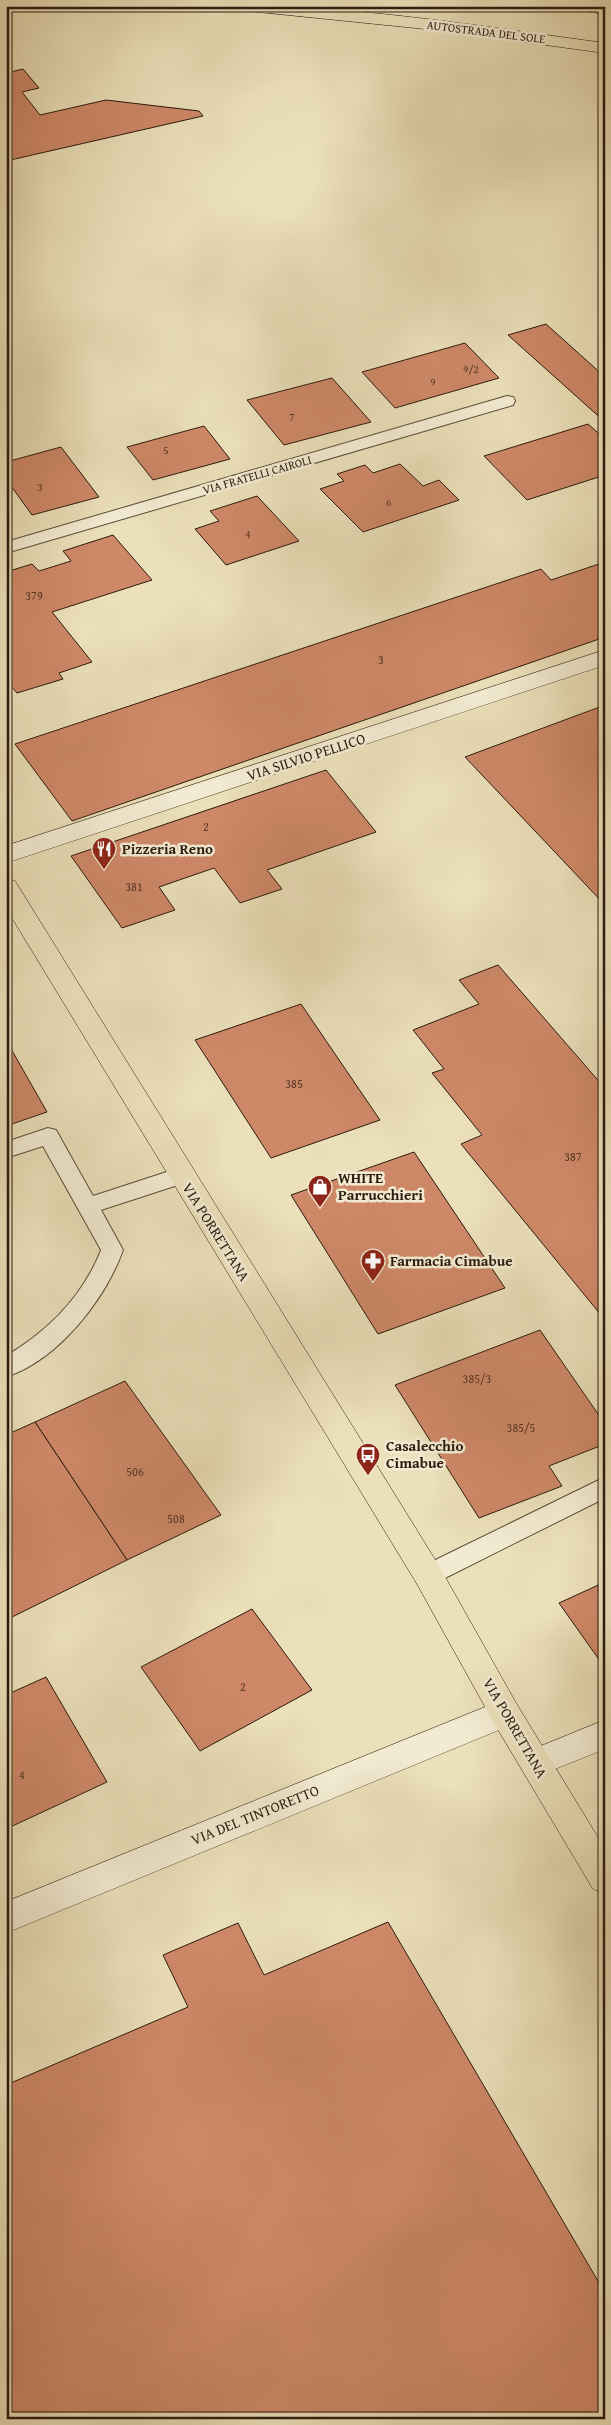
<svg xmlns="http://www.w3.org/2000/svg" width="611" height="2425" viewBox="0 0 611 2425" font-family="'Gentium Book Plus',serif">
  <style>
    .building { fill: #ce8868; stroke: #2b1a0e }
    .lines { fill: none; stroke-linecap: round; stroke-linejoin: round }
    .lane-casing { stroke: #5b4c39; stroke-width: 2 }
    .street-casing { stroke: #5b4c39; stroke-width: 1 }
    .primary-casing { stroke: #2b1a0e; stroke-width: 1 }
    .highway-casing { stroke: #2b1a0e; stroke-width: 1 }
    .lane { fill: #f2ebd2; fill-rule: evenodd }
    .street { fill: #f2ebd2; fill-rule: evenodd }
    .primary { fill: #ebe0ba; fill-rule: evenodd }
    .highway { fill: #ebe0ba; fill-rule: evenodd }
    .labels { text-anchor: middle; stroke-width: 5; stroke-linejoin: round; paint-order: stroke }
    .far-number-label { font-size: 11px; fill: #543624 }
    .far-street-label { font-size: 12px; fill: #2b1a0e; stroke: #f2ebd2 }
    .number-label { font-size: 12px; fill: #543624 }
    .street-label { font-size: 15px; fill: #2b1a0e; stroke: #f2ebd2 }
    .poi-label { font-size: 15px; font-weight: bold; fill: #2b1a0e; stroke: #f2ebd2; text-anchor: start }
  </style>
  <rect width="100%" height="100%" fill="#ebe0ba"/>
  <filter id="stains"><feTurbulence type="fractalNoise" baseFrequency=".004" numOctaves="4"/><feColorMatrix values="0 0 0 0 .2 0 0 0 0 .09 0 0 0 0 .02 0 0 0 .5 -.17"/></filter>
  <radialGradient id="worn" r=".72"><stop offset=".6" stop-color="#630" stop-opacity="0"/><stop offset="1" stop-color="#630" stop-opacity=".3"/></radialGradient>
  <!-- building -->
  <g class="building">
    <polygon points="23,69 39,88 22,92 40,115 106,100 199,111 203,116 6,161 6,73"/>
    <polygon points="546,324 605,377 605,422 508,335"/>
    <polygon points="465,343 499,378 395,408 362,372"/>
    <polygon points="332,378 371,422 284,445 247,400"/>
    <polygon points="588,424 605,439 605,475 527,500 484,456"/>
    <polygon points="204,426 230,459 153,480 127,447"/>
    <polygon points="61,447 99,497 32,515 6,479 6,462"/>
    <polygon points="400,464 423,486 439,480 459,500 363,532 320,489 344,481 337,474 365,465 373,473"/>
    <polygon points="257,496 299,541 226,565 195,529 219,521 210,511"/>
    <polygon points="113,535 152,580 52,612 92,662 59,673 63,679 17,693 6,680 6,572 32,564 39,571 71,561 63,551"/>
    <polygon points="605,562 605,637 72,821 15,744 541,569 551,580"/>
    <polygon points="605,705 605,905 465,757"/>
    <polygon points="326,770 376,832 267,870 282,889 240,903 214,868 159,887 175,910 122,928 71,856"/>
    <polygon points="498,965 603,1086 605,1085 605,1320 461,1144 482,1135 432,1073 444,1069 413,1030 479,1004 459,980"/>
    <polygon points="301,1004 380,1120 271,1158 195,1040"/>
    <polygon points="6,1040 47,1112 6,1126"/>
    <polygon points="414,1152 505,1288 378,1334 291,1195"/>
    <polygon points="540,1330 605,1424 605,1444 549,1466 562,1486 479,1518 395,1385"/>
    <polygon points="125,1381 221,1515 127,1560 35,1422"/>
    <polygon points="35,1422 127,1560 6,1620 6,1435"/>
    <polygon points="605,1582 605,1668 559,1603"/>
    <polygon points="252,1609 312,1690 200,1751 141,1667"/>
    <polygon points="46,1677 107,1782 6,1829 6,1695"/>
    <polygon points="388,1922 605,2293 605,2419 6,2419 6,2085 188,2007 163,1955 238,1923 264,1975"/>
  </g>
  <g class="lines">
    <defs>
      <g id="lane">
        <polygon points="507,396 513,397 515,401 513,405 6,553 6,542"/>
        <path d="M48 1128 56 1130 93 1196 182 1167 190 1169 193 1175 190 1181 101 1210 123 1250C105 1300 58 1360 6 1377V1356C48 1331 83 1296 101 1250L43 1146 6 1158V1142Z"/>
        <polygon points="605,1477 605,1498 437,1582 428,1585 419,1582 416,1575 419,1568"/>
      </g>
      <g id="street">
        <polygon points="605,650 605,665 6,863 6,846"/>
        <polygon points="505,1699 516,1703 521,1713 516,1723 6,1933 6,1902"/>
        <polygon points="605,1720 605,1749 535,1777 524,1773 519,1763 524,1753"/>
      </g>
      <polygon id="primary" points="6,879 15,881 439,1566 516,1703 605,1849 605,1894 593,1889 494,1723 417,1584 6,908"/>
      <g id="highway">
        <path d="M239 6C362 6 484 27 605 43V53L425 29 248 11 242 10Z"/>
        <polygon points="573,6 605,6 605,14 576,10"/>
      </g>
    </defs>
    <!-- lane casing -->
    <use href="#lane" class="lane-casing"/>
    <!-- street casing -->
    <use href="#street" class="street-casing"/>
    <!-- primary casing -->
    <use href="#primary" class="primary-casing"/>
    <!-- highway casing -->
    <use href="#highway" class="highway-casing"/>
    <!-- lane -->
    <use href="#lane" class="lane"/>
    <!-- street -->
    <use href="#street" class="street"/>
    <!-- primary -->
    <use href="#primary" class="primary"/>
    <!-- highway -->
    <use href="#highway" class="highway"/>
  </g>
  <!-- icons -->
  <defs>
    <symbol id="restaurant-pin" viewBox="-11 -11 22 30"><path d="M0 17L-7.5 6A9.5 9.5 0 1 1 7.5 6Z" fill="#8f2418" stroke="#f2ebd2"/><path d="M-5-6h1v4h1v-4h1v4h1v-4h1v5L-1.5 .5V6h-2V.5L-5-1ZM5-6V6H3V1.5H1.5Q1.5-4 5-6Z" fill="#fff"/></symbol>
    <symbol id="shop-pin" viewBox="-11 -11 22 30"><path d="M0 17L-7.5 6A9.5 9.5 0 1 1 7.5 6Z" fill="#8f2418" stroke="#f2ebd2"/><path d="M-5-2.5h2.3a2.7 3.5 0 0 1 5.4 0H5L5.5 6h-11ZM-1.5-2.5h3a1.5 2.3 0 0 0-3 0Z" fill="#fff"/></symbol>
    <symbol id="pharmacy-pin" viewBox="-11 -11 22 30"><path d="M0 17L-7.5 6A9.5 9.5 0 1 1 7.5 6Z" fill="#8f2418" stroke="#f2ebd2"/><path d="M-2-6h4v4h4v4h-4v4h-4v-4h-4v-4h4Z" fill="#fff"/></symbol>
    <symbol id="bus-pin" viewBox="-11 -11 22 30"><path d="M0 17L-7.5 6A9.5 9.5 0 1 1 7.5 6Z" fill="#8f2418" stroke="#f2ebd2"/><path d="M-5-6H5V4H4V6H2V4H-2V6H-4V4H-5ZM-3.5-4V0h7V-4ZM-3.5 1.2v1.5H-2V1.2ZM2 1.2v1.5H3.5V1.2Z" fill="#fff"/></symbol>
  </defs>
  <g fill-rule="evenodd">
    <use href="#restaurant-pin" x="90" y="835" width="28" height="38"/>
    <use href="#shop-pin" x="306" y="1173" width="28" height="38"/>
    <use href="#pharmacy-pin" x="359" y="1247" width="28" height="38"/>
    <use href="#bus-pin" x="354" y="1441" width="28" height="38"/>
  </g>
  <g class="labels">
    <!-- far-number labels -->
    <g class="far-number-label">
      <text x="471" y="373">9/2</text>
      <text x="433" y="386">9</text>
      <text x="292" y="420">7</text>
      <text x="166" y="454">5</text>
      <text x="40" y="491">3</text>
      <text x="389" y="506">6</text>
      <text x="248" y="538">4</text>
    </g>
    <!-- far-street labels -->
    <g class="far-street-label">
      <text transform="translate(486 32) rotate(7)" y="4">AUTOSTRADA DEL SOLE</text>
      <text transform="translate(257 475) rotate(-16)" y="4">VIA FRATELLI CAIROLI</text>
    </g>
    <!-- number labels -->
    <g class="number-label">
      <text x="34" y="600">379</text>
      <text x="381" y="664">3</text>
      <text x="206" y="831">2</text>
      <text x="134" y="891">381</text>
      <text x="294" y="1088">385</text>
      <text x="573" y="1161">387</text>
      <text x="477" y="1383">385/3</text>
      <text x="521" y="1432">385/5</text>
      <text x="135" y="1476">506</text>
      <text x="176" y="1523">508</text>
      <text x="243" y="1691">2</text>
      <text x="22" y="1779">4</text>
    </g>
    <!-- street labels -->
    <g class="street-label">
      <text transform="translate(306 757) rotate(-18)" y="5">VIA SILVIO PELLICO</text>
      <text transform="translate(216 1232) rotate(58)" y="5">VIA PORRETTANA</text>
      <text transform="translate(515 1728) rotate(60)" y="5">VIA PORRETTANA</text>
      <text transform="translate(255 1815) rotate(-22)" y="5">VIA DEL TINTORETTO</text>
    </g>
    <!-- poi labels -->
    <g class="poi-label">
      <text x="122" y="854">Pizzeria Reno</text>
      <text x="338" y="1183">WHITE<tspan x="338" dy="17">Parrucchieri</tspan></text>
      <text x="390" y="1266">Farmacia Cimabue</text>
      <text x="386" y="1451">Casalecchio<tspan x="386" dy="17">Cimabue</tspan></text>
    </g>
  </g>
  <!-- margin -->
  <rect width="611" height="2425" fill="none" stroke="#ebe0ba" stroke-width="25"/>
  <rect x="8" y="8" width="596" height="2410" fill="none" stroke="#2b1a0e" stroke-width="2.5"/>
  <rect x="12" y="12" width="586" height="2400" fill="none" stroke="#2b1a0e"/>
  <rect width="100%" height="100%" filter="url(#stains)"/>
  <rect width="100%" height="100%" fill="url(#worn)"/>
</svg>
